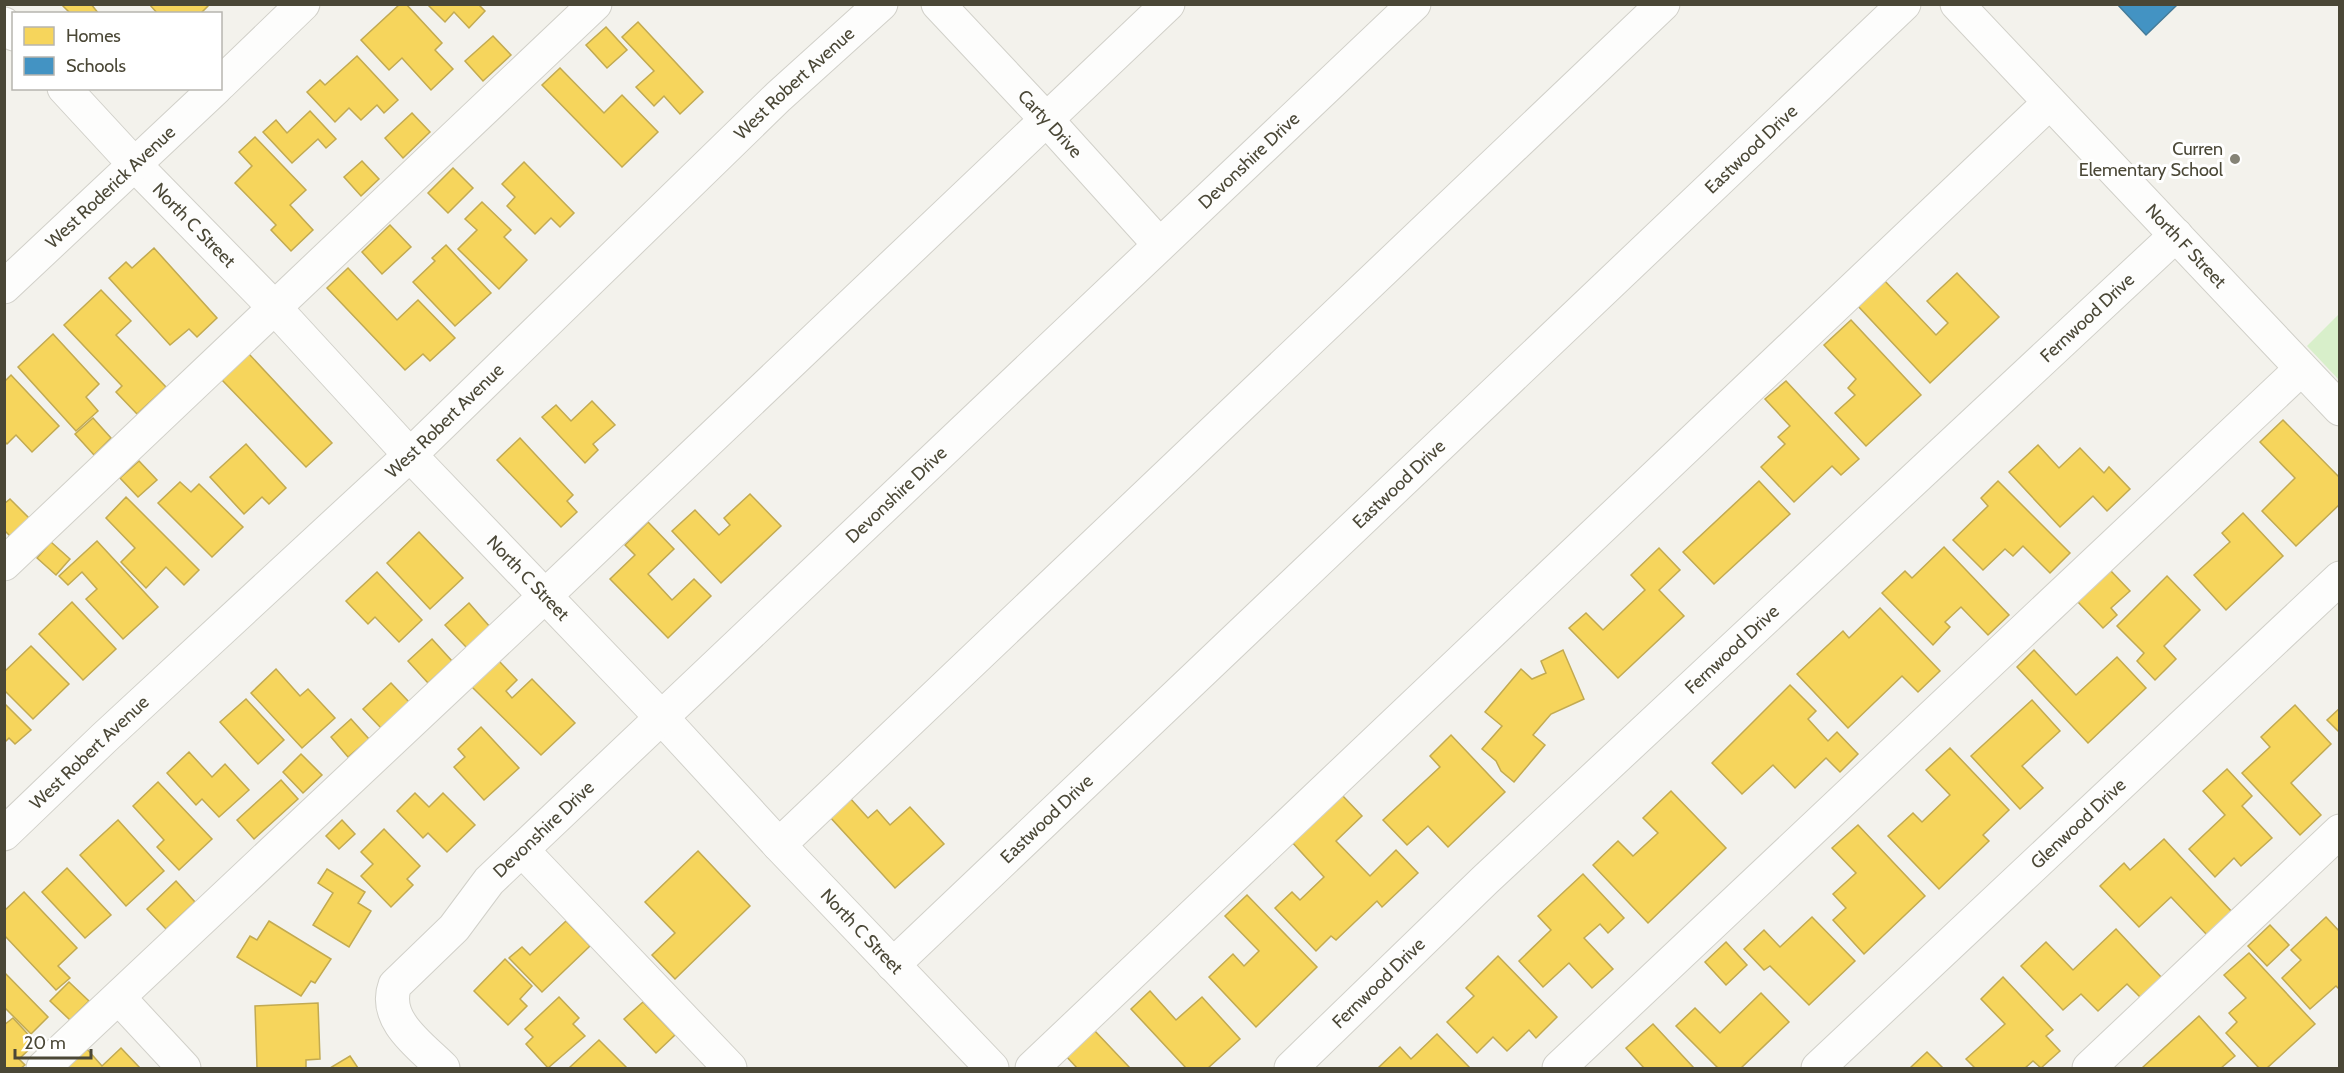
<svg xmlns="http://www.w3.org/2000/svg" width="2344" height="1073" viewBox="0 0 2344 1073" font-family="Cabin,sans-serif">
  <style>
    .green { fill: #d8efca }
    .homes { fill: #f6d55c; stroke: #c2aa51; stroke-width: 1.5 }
    .schools { fill: #4393c3; stroke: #457c99; stroke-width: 1.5 }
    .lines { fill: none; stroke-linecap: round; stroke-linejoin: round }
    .minor-casing { stroke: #d1d0c9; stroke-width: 35 }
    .minor { stroke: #fdfdfc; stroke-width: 33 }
    .poi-dot { fill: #858376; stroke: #fff; stroke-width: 2 }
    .labels { text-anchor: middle; stroke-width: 6; stroke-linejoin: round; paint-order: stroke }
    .street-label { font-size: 18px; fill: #4a4736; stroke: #fff }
    .poi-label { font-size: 18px; fill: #4a4736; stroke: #fff; text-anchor: end }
  </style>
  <rect width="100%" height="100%" fill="#f3f2ec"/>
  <!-- green -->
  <polygon class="green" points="2339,314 2339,380 2307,346"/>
  <!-- homes -->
  <g class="homes">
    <polygon points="65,4 91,4 99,14 71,14 63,6"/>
    <polygon points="149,4 207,4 208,6 200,14 158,14"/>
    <polygon points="400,4 406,4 442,43 435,50 453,69 431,90 402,58 389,70 361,40"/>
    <polygon points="427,4 478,4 485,11 469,28 454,12 445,22"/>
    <polygon points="638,22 703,92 680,114 664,96 654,106 636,87 654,71 622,37"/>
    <polygon points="606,27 627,50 607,68 586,45"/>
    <polygon points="493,36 511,55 483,81 465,61"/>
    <polygon points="357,56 398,100 384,113 377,105 361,120 349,108 335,122 307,92 320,80 325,85"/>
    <polygon points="560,68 604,113 622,95 658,132 622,167 542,85"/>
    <polygon points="310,111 336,139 326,148 318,139 292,163 263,132 276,120 287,133"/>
    <polygon points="412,113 430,132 403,158 385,138"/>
    <polygon points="255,137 306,190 290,205 313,230 291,251 271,230 276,225 235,183 252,166 239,152"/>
    <polygon points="362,161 379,179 361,196 344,177"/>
    <polygon points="524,162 574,213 560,227 551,218 535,234 507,206 515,197 502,184"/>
    <polygon points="453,168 473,188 448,213 428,193"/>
    <polygon points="482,202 511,230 504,237 527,260 499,289 458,249 477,230 465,219"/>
    <polygon points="390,225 411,247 382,274 362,252"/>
    <polygon points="446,245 491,293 455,326 413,282 435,261 432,258"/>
    <polygon points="154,248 217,318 197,337 189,329 170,345 109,278 126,262 132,268"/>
    <polygon points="348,268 397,320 418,300 455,338 430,361 423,354 405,370 327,288"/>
    <polygon points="1957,273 1999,317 1930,383 1857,305 1884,280 1936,335 1948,323 1927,301"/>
    <polygon points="101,290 131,321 116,335 166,387 137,414 116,392 122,386 64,325"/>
    <polygon points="1851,320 1921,395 1866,446 1835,413 1855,395 1848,388 1856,379 1824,345"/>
    <polygon points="53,334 99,384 86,397 98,411 76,431 18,367"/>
    <polygon points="249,354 332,443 306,467 222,380"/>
    <polygon points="11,375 59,426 32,452 16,435 7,444 4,441 4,382"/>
    <polygon points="1786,381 1859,459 1841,475 1832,466 1794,502 1761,467 1785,444 1778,437 1790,426 1765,399"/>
    <polygon points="592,401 615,425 593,444 598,450 585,463 542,417 556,405 571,421"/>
    <polygon points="93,418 111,438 94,455 75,434"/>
    <polygon points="2283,420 2340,478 2340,504 2296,546 2262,511 2295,478 2260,442"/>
    <polygon points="520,438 573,495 567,501 577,512 561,527 497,460"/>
    <polygon points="246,444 286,488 269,504 262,497 244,514 210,477"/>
    <polygon points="2038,445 2059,468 2080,448 2104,473 2109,467 2130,489 2107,511 2093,496 2060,527 2009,472"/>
    <polygon points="139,461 157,480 138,497 120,478"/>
    <polygon points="1759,481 1790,514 1714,584 1683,552"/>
    <polygon points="1998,481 2070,553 2050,573 2023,546 2013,556 2005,549 1983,570 1953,540 1988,506 1981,498"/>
    <polygon points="180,482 191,492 199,484 243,527 212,557 158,503"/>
    <polygon points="750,494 781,526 721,583 672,531 695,510 719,535 730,525 724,518"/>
    <polygon points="126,497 199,570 184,585 166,567 146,588 121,562 135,548 106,518"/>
    <polygon points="10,499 30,519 11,537 4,530 4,504"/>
    <polygon points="2243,513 2283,556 2226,610 2194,575 2230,542 2222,533"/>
    <polygon points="648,522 674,549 648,574 672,600 694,579 711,596 668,638 610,579 635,555 625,545"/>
    <polygon points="419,532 463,578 430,609 387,563"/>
    <polygon points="97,541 158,607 123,639 86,599 97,589 82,572 68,585 59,576"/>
    <polygon points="51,542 70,559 56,575 37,558"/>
    <polygon points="1944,547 2009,615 1988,635 1961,607 1945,622 1950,627 1933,645 1882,593 1905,571 1912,578"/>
    <polygon points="1659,548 1680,570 1659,590 1684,616 1618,678 1569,628 1586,613 1603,630 1645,590 1631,575"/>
    <polygon points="2110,570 2130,591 2111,608 2117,615 2103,628 2077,601"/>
    <polygon points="377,572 422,620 399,642 375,617 368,624 346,601"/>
    <polygon points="2167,576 2200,610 2164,646 2176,659 2155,680 2137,661 2144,653 2117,626"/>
    <polygon points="72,602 116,649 83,680 39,634"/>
    <polygon points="469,603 490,627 467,648 445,625"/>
    <polygon points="1880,608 1940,671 1918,692 1902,676 1848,728 1797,674 1843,631 1849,638"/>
    <polygon points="432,639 452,661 428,683 408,661"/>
    <polygon points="31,646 69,684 33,719 4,690 4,672"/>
    <polygon points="1563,650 1584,699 1551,714 1533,735 1545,745 1514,782 1501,771 1496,761 1482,749 1502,726 1485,712 1521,669 1532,679 1546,673 1541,661"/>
    <polygon points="2034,650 2076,695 2117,657 2146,688 2088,743 2017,667"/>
    <polygon points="499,661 517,680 506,691 512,698 532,679 575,723 541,755 472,687"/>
    <polygon points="276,669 300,696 308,689 335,718 302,748 251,693"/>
    <polygon points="391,683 409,702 381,728 363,709"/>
    <polygon points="1790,685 1816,711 1808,719 1828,741 1837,732 1858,754 1840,772 1826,758 1795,788 1773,765 1742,794 1712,763"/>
    <polygon points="246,699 284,740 258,764 220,722"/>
    <polygon points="2032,700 2060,731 2022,766 2043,788 2020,809 1971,756"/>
    <polygon points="4,703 31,730 15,744 9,738 4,743"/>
    <polygon points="2295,705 2331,744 2291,783 2321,815 2300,835 2242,773 2270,747 2261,737"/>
    <polygon points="2340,708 2340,733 2327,720"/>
    <polygon points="351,719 369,739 348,757 331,737"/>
    <polygon points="481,727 519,768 484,800 454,767 465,757 458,749"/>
    <polygon points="1451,735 1505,792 1448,847 1428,826 1407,845 1383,820 1440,767 1430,756"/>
    <polygon points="1950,748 2009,810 1983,835 1989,841 1939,889 1888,836 1913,813 1922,822 1950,795 1926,770"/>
    <polygon points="189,752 212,777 225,764 249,790 219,817 202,799 196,805 167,773"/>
    <polygon points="301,754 322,775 303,793 283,772"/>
    <polygon points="2227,769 2252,796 2242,806 2272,838 2241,866 2234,858 2215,877 2189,849 2225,815 2203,791"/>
    <polygon points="281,780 298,799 254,839 237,820"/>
    <polygon points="158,782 212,839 179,870 157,847 164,840 133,806"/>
    <polygon points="1671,791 1726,848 1648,923 1593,865 1618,841 1633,856 1658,833 1643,818"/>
    <polygon points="415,793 429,807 443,793 475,825 447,852 428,833 423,838 397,811"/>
    <polygon points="1341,794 1362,816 1336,841 1370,876 1396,850 1418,873 1382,907 1377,901 1336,940 1331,936 1316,951 1275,908 1292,892 1300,900 1324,877 1291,841"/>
    <polygon points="849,797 868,818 877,810 890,825 910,807 944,844 895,888 829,816"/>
    <polygon points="118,820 164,871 126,906 80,855"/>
    <polygon points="342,820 355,834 339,849 326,836"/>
    <polygon points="1858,825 1925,896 1864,954 1833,920 1846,908 1833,894 1856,873 1832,848"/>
    <polygon points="384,829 420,866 407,879 413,885 391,907 361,876 373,864 361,852"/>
    <polygon points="2164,839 2233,913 2208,936 2171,897 2139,927 2100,886 2124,863 2130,870"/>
    <polygon points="698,851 750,906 675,979 652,955 675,933 645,902"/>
    <polygon points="67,868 111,915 85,938 42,892"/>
    <polygon points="327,869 365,892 358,903 371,911 349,947 313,925 333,893 318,883"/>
    <polygon points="1583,874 1624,918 1608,933 1600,924 1584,938 1613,969 1592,988 1569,963 1543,987 1519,961 1551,930 1538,916"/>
    <polygon points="176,881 195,902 166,929 147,909"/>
    <polygon points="24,892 77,948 58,966 70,978 56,990 4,935 4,911"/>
    <polygon points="1247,895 1317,967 1256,1027 1209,977 1233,954 1244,966 1259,951 1225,916"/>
    <polygon points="1812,917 1855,961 1809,1005 1770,966 1764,970 1744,949 1764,930 1780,947"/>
    <polygon points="2326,917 2340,932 2340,990 2336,986 2310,1009 2282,978 2301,960 2291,950"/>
    <polygon points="269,921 331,959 315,983 311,981 301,996 237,957 250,936 257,940"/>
    <polygon points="566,921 590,946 542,992 509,958 522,947 530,955"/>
    <polygon points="2270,925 2289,945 2267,966 2248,946"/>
    <polygon points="2116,929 2162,978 2141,998 2127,984 2098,1011 2081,994 2063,1010 2021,966 2046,942 2073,970"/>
    <polygon points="1726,942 1747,965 1726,985 1705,962"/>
    <polygon points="2249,953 2315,1024 2267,1068 2259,1068 2226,1033 2237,1022 2229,1013 2246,998 2224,975"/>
    <polygon points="1498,956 1557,1017 1536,1038 1529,1030 1507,1051 1493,1037 1477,1053 1447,1022 1474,996 1466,988"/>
    <polygon points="505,959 532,986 520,999 527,1006 508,1025 474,991"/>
    <polygon points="4,972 48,1017 31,1034 4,1007"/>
    <polygon points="2003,977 2053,1030 2046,1036 2060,1051 2041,1068 2033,1061 2025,1068 1975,1068 1966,1059 2005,1024 1981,999"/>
    <polygon points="69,982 89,1001 70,1020 50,1001"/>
    <polygon points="1150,991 1176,1020 1202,997 1240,1039 1208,1068 1186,1068 1131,1009"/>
    <polygon points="1761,993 1789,1022 1741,1068 1718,1068 1676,1026 1695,1008 1720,1033"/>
    <polygon points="559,997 579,1018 573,1024 585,1036 548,1068 526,1044 533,1037 525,1029"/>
    <polygon points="643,1002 675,1035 656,1053 624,1019"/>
    <polygon points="318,1003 320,1059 306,1060 306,1068 257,1068 255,1006"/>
    <polygon points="2199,1016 2235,1056 2221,1068 2142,1068"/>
    <polygon points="13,1018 36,1043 19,1059 25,1065 21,1068 4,1068 4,1025"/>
    <polygon points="1653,1024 1694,1068 1644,1068 1626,1048"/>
    <polygon points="1094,1030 1130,1068 1077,1068 1066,1056"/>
    <polygon points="1437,1034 1470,1068 1378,1068 1400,1047 1411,1059"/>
    <polygon points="599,1040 627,1068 569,1068"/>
    <polygon points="121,1048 140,1068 66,1068 87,1049 102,1066"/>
    <polygon points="1927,1052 1943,1068 1910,1068"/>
    <polygon points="350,1056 358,1068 330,1068"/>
  </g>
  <!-- schools -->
  <polygon class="schools" points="2117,4 2178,4 2146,35"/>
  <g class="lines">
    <defs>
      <g id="minor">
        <path id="s1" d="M938 4 1046 119 1159 244"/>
        <path id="s2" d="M1957 4 2340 409"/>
        <polyline points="4,24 14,34"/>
        <polyline points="220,84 303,4"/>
        <path id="s3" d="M64 88 136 166 275 308 410 455 663 719 779 845 992 1068"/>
        <path id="s4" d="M4 287 216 88"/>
        <polyline points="4,564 595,4"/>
        <path id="s5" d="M4 834 104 738 410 455 778 97 881 4"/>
        <polyline points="779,845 1663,4"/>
        <polyline points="522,850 730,1068"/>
        <path id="s6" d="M893 965 1904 4"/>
        <polyline points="119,998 184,1068"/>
        <polyline points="43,1068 545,596 1168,4"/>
        <path id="s7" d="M443 1068C421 1046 382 1020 395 985L454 928 489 881 1414 4"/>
        <polyline points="1032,1068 2049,103"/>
        <path id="s8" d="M1291 1068 1485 880 2176 235"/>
        <polyline points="1559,1068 2301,369"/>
        <path id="s9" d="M1818 1068 2340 578"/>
        <polyline points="2089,1068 2340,831"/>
      </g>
    </defs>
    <!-- minor casing -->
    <use href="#minor" class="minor-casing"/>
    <!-- minor -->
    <use href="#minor" class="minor"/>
  </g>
  <!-- markers -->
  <circle class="poi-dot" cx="2235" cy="159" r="6"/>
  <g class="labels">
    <!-- street labels -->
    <g class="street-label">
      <text dy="6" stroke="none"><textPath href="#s5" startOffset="1090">West Robert Avenue</textPath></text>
      <text dy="6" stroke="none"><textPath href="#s1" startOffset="164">Carty Drive</textPath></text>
      <text dy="6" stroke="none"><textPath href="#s6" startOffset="1184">Eastwood Drive</textPath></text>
      <text dy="6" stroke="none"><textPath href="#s7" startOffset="1290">Devonshire Drive</textPath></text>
      <text dy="6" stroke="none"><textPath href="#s4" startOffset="146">West Roderick Avenue</textPath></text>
      <text dy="6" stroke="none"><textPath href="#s3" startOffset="189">North C Street</textPath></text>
      <text dy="6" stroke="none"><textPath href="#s2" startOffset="333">North F Street</textPath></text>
      <text dy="6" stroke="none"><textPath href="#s8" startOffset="1094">Fernwood Drive</textPath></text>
      <text dy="6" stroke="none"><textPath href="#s5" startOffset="604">West Robert Avenue</textPath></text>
      <text dy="6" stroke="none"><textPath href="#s6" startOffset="698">Eastwood Drive</textPath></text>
      <text dy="6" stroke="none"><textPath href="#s7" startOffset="804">Devonshire Drive</textPath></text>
      <text dy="6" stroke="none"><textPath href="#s3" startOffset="675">North C Street</textPath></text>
      <text dy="6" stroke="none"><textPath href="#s8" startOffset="608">Fernwood Drive</textPath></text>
      <text dy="6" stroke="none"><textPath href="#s5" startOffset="118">West Robert Avenue</textPath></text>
      <text dy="6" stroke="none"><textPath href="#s6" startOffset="212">Eastwood Drive</textPath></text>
      <text dy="6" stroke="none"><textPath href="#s9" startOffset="357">Glenwood Drive</textPath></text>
      <text dy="6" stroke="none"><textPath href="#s7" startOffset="318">Devonshire Drive</textPath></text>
      <text dy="6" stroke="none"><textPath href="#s3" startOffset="1161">North C Street</textPath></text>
      <text dy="6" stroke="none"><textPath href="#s8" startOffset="122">Fernwood Drive</textPath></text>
    </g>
    <!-- poi labels -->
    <g class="poi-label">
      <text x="2223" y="155">Curren<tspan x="2223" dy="21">Elementary School</tspan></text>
    </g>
  </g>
  <!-- border -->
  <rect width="2344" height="1073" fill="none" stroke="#4a4736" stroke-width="12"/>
  <!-- legend -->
  <rect x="12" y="12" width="210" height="78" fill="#ffffff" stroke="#b7b5af" stroke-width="1.5"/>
  <rect x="24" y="27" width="30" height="18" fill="#f6d55c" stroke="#b7b5af" stroke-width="1.5"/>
  <text x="66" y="42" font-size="18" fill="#4a4736">Homes</text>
  <rect x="24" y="57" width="30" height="18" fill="#4393c3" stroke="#b7b5af" stroke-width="1.5"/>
  <text x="66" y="72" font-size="18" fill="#4a4736">Schools</text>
  <!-- scale -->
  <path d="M15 1049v9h76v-9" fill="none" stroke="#4a4736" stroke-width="3"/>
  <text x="24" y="1049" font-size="18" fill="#4a4736" stroke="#ffffff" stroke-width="4.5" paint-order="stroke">20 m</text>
</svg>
